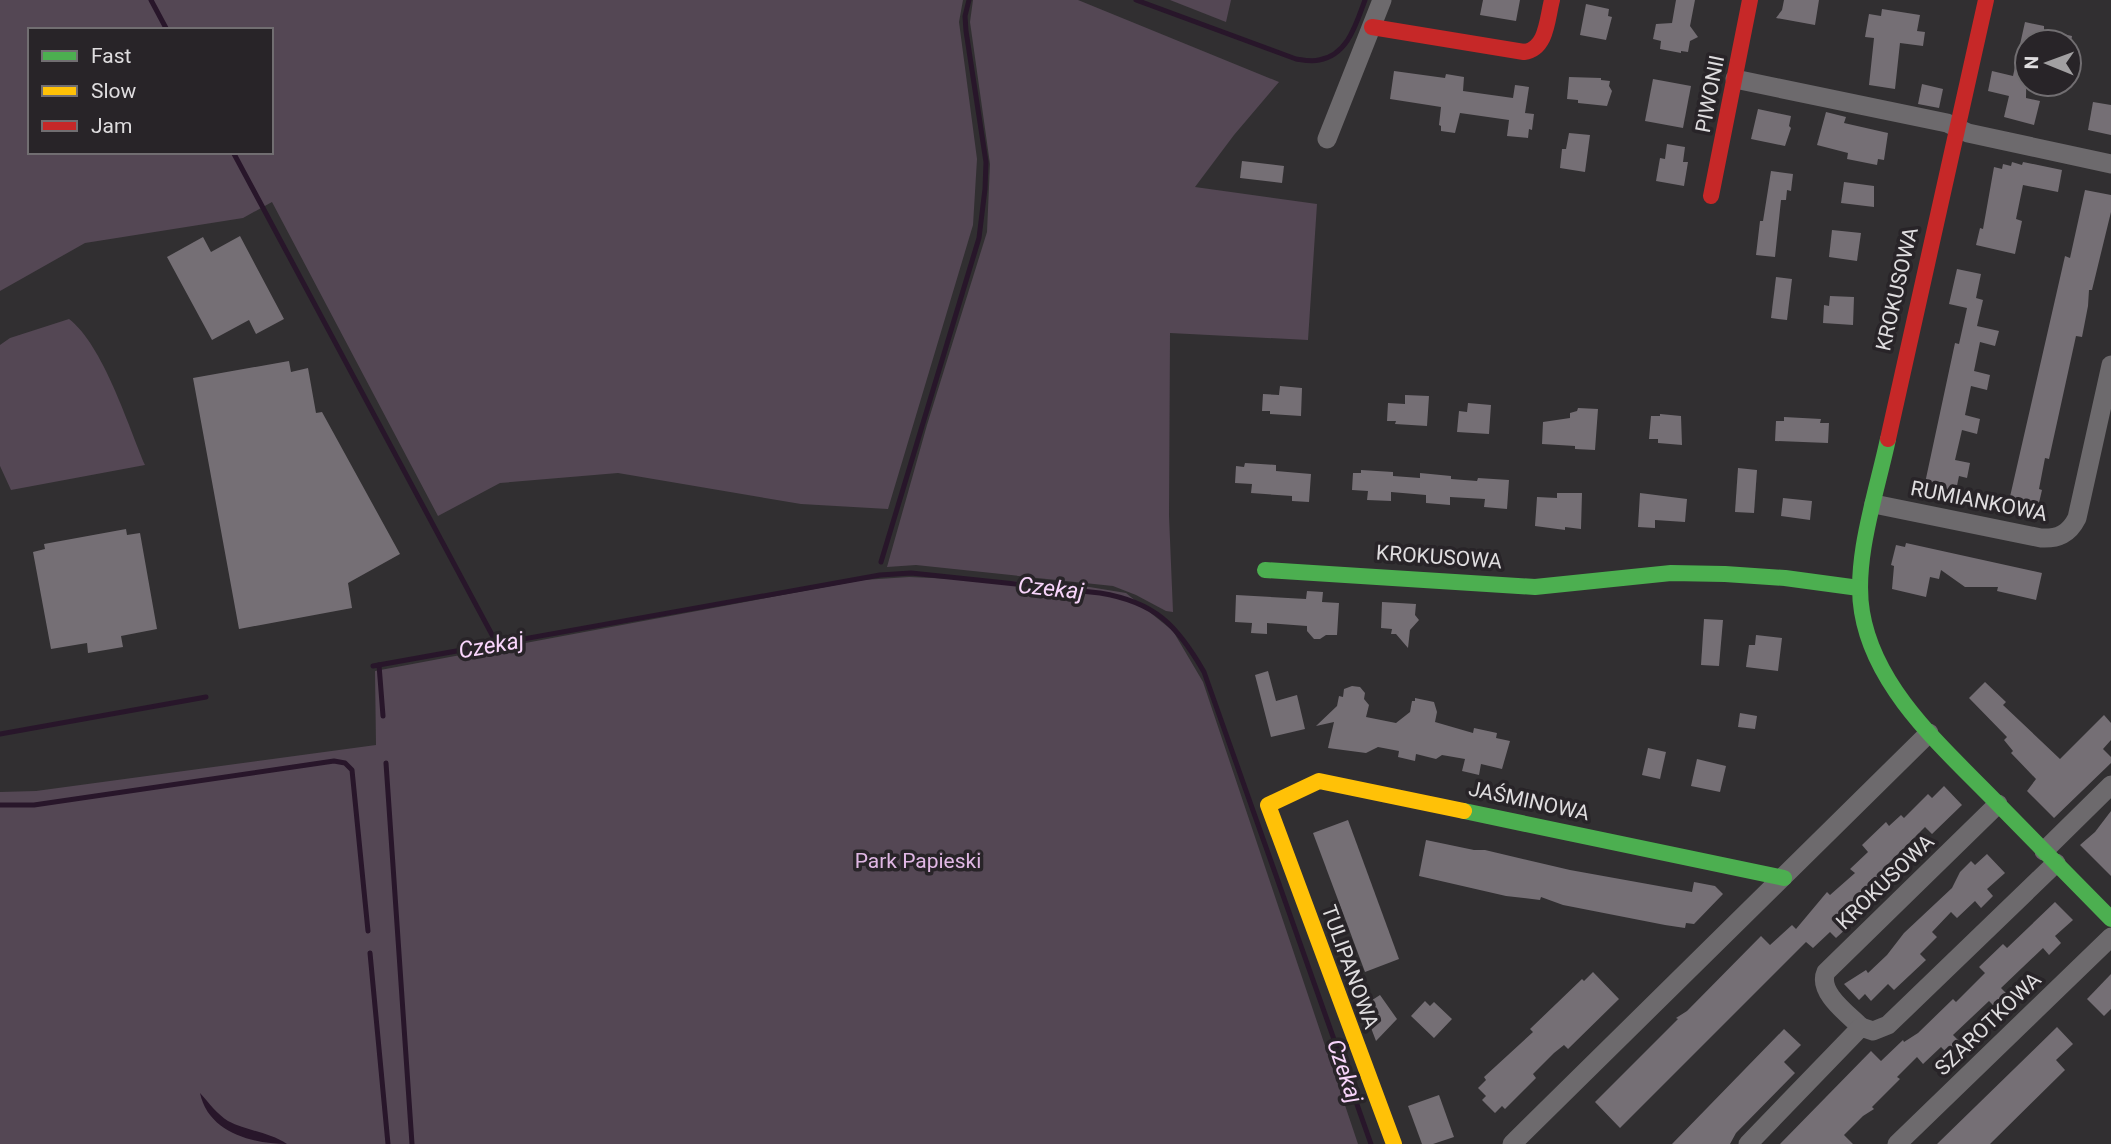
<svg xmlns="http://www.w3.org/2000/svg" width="2111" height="1144" viewBox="0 0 2111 1144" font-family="Roboto,sans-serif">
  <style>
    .green { fill: #544754; fill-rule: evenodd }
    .water { fill: #28162a }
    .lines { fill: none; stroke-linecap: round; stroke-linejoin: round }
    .stream { stroke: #28162a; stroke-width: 5 }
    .building { fill: #756f75 }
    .street { stroke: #6d6a6d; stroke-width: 19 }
    .fast { stroke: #4caf50; stroke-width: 16 }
    .slow { stroke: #ffc107; stroke-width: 16 }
    .jam { stroke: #c62828; stroke-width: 16 }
    .labels { text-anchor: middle; stroke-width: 7; stroke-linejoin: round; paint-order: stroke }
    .street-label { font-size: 21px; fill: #dfdddf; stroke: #282428 }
    .park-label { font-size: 21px; fill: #e0b7e4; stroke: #282428 }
    .water-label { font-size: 23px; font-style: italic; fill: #f8d5fb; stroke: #282428 }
  </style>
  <rect width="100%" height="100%" fill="#312f31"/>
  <!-- green -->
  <g class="green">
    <path d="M0 0H963L959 22 977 159 973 225 888 509 801 504 618 473 500 483 438 516 272 202 243 218 85 243 0 291ZM30 30H271V152H30Z"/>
    <polygon points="973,0 1078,0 1279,82 1234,135 1195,187 1317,204 1308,340 1170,333 1169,516 1173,612 1166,611 1136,595 1113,586 916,565 887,567 927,425 987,232 990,164 970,22"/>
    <polygon points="1170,0 1231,0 1226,22"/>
    <path d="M69 319C103 345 128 425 145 465L11 490 0 466V345L10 338Z"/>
    <polygon points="909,577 1071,584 1126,593 1173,631 1203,682 1358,1144 0,1144 0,792 36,791 376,745 375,671 863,580"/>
  </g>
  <!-- water -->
  <path class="water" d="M200 1093C209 1103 217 1114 228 1121 247 1131 269 1132 287 1144 252 1144 208 1132 200 1093Z"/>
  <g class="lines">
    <!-- stream -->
    <g class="stream">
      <polyline points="151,0 167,30"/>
      <path d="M1136 0 1296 59C1303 60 1312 62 1319 60 1348 55 1356 24 1365 0"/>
      <polyline points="233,152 497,644"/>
      <polyline points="881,562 979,238 985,189 986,162 966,31 965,16 969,0"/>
      <polyline points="379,665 383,716"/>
      <path d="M373 666 880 575 911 573 1100 593C1155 602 1177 625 1204 672L1371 1144"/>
      <polyline points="0,734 206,697"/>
      <polyline points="386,763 412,1144"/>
      <polyline points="0,805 34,805 334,761 345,763 352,770 368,931"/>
      <polyline points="370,953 388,1144"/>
    </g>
  </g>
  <!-- building -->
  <g class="building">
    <polygon points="1483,0 1520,0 1516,21 1480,15"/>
    <polygon points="1676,0 1695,0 1690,26 1698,37 1690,41 1688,52 1681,51 1681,53 1660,49 1661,41 1653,39 1656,24 1672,23"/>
    <polygon points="1784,0 1819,0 1815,25 1776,18 1782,10"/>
    <polygon points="1586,4 1609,9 1608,16 1612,17 1606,40 1580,35"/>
    <polygon points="1882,9 1920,15 1917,31 1925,32 1923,46 1900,43 1895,89 1869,85 1874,38 1865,37 1869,14 1881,16"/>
    <polygon points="2025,22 2044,26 2044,30 2072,36 2071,42 2027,42 2026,98 2040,101 2034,125 2004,117 2009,96 1988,91 1992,71 2013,76"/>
    <polygon points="1394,71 1445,78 1446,74 1464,77 1463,91 1513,98 1515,85 1529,87 1525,113 1534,114 1532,130 1529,129 1528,138 1507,136 1509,120 1460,113 1455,133 1441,131 1441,126 1439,125 1441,107 1390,99"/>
    <polygon points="1569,77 1601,78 1601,80 1610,81 1609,86 1612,91 1607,106 1578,103 1578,100 1567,99"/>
    <polygon points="1653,79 1691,86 1683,128 1645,121"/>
    <polygon points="1922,84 1943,89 1939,108 1918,104"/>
    <polygon points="2093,102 2111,105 2111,135 2088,130"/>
    <polygon points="1758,109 1791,116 1789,126 1791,128 1785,146 1751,139"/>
    <polygon points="1826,112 1846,117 1844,123 1888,133 1884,160 1878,159 1877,165 1847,159 1848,153 1817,145"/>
    <polygon points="1569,133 1590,135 1585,172 1560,168 1562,149 1566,149"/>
    <polygon points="1667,144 1685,147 1683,162 1688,162 1684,186 1656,181 1660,158 1665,159"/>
    <polygon points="1242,161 1284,166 1282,183 1240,178"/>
    <polygon points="2012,162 2022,165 2023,162 2062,170 2058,192 2023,185 2016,219 2022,221 2015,254 1976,245 1980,228 1983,229 1994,167 2002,169 2003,164 2011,166"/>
    <polygon points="1771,171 1793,174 1791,191 1787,190 1786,200 1781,200 1775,257 1756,255 1760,221 1763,221"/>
    <polygon points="1844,182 1874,186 1874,207 1841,203"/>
    <polygon points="2085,190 2111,195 2111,212 2092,290 2089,290 2088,306 2082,337 2076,336 2049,459 2045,458 2039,489 2042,490 2038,507 2009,501 2065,256 2070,258"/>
    <polygon points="1832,230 1861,233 1857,261 1829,257"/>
    <polygon points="240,236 284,319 256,334 249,320 212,340 167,257 203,237 211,252"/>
    <polygon points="1957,269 1981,274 1976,298 1983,300 1977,326 1999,331 1995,346 1980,342 1974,371 1990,375 1987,390 1971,386 1965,415 1980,419 1977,434 1962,430 1955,460 1970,463 1967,478 1959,476 1953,505 1922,497 1955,343 1959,344 1967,308 1949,304"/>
    <polygon points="1776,277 1792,279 1787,320 1771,318"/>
    <polygon points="1830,296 1854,297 1853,325 1823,323 1824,305 1829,306"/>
    <polygon points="289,361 291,372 308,368 316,413 322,412 400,554 348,583 352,608 239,629 193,378"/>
    <polygon points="1280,386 1302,388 1301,416 1270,414 1270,411 1262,411 1263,394 1279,395"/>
    <polygon points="1405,395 1429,396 1427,426 1395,424 1396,421 1387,421 1388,403 1405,404"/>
    <polygon points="1468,403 1491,405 1489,434 1457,432 1459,411 1467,412"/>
    <polygon points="1578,408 1598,409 1595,450 1575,449 1575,446 1542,444 1543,422 1570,418 1570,413 1577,411"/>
    <polygon points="1660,414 1681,416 1682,445 1658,443 1658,439 1649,439 1651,416 1660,416"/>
    <polygon points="1784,417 1821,419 1820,423 1829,423 1828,443 1775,441 1776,421 1784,421"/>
    <polygon points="1245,463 1276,465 1276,471 1311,474 1309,502 1292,501 1292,496 1251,493 1252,484 1235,483 1236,466 1244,467"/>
    <polygon points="1738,468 1757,470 1754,513 1735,512"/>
    <polygon points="1361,470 1393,472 1393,476 1420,478 1420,473 1451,476 1451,479 1477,481 1478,478 1509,480 1507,509 1484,507 1485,499 1450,497 1450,505 1426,503 1426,495 1391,492 1391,501 1367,500 1368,491 1352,490 1353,473 1361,473"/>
    <polygon points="1557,493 1582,493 1581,529 1565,527 1565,530 1535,526 1537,497 1557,498"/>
    <polygon points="1640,493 1687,499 1685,522 1655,520 1655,528 1638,527"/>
    <polygon points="1783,498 1812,501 1810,520 1781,516"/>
    <polygon points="126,529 127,535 140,533 157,629 121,636 123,647 88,653 87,643 51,649 33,552 45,549 44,544"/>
    <polygon points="1906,543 2042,573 2036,600 1997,591 1998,587 1965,587 1941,570 1939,579 1930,577 1926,597 1892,589 1894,566 1891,565 1896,545 1905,547"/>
    <polygon points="1307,591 1323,592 1322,602 1339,603 1337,635 1326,635 1320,639 1314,639 1307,631 1307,626 1267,623 1267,634 1251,633 1252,623 1235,622 1236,595 1306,599"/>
    <polygon points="1382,602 1416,604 1415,615 1419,620 1410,630 1408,648 1396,634 1391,634 1392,629 1381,628"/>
    <polygon points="1704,619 1723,620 1719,666 1701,665"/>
    <polygon points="1756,635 1782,638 1778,671 1746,667 1749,645 1755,645"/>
    <polygon points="1268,671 1276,701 1297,695 1305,729 1271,737 1255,675"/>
    <polygon points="1985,682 2006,702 2003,705 2060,759 2104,715 2111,723 2111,740 2103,749 2111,757 2111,763 2054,818 2027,791 2036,779 2011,753 2013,751 2004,740 2007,737 1969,698"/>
    <polygon points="1352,686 1360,687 1365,693 1364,699 1369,705 1366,717 1396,723 1410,712 1412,701 1415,701 1415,698 1434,702 1437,712 1435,722 1473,733 1474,728 1497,733 1496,738 1510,741 1502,769 1481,764 1479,775 1462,771 1465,759 1442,755 1436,759 1416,754 1415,761 1398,757 1399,751 1378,747 1366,753 1328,748 1334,722 1316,726 1337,706 1339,696 1343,697 1344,689"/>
    <polygon points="1740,713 1757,716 1755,729 1738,727"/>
    <polygon points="1648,748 1666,752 1660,779 1642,775"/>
    <polygon points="1697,759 1726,766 1720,792 1691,786"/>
    <polygon points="1944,786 1962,805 1932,834 1925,827 1885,867 1891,873 1842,919 1849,926 1836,938 1830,932 1813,948 1806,942 1620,1128 1595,1102 1678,1019 1676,1018 1687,1011 1761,936 1770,945 1792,925 1796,929 1827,892 1830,895 1855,873 1850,869 1868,852 1862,845 1886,822 1889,826 1901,815 1904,818 1928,794 1932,798"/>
    <polygon points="2111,811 2111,876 2080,845 2095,832"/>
    <polygon points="1348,820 1399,959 1365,972 1313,833"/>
    <polygon points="1426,840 1474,850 1485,850 1570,870 1692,892 1694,882 1715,886 1723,894 1694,924 1686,923 1685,928 1665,925 1563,905 1541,897 1540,900 1506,896 1419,876"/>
    <polygon points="1987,854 2005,873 1987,889 1993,896 1981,908 1975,901 1957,918 1951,912 1932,932 1937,937 1920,954 1926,960 1894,990 1888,984 1871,1001 1865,994 1859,1000 1844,984 1866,970 1868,973 1887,955 1904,933 1952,888 1960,872 1971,861 1975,865"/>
    <polygon points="2055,902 2073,920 2055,936 2061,943 2049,955 2043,948 2001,988 2008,995 1995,1007 1989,1001 1953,1035 1959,1041 1947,1053 1941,1047 1923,1064 1917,1057 1897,1077 1900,1079 1872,1107 1874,1109 1863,1116 1844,1135 1853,1144 1780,1144 1871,1051 1881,1061 1903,1040 1904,1042 1918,1033 1953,999 1956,1002 1985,973 1979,967 2003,944 2007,948"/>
    <polygon points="1593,972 1619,999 1568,1049 1564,1045 1554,1053 1533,1074 1536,1078 1505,1109 1502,1106 1495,1113 1482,1100 1486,1096 1478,1088 1486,1080 1484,1077 1533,1032 1530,1029 1582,979 1584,981"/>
    <polygon points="2111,974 2111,1009 2104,1016 2087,999"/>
    <polygon points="1380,995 1397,1019 1376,1041 1368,1020 1372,1017 1363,1006"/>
    <polygon points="1425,1001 1430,1006 1434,1002 1452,1019 1434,1038 1411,1016"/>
    <polygon points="2057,1027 2073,1044 2056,1060 2065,1070 1990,1144 1937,1144"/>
    <polygon points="1784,1029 1801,1045 1784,1062 1795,1073 1736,1133 1730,1144 1672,1144"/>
    <polygon points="1439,1095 1454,1137 1433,1144 1422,1144 1408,1106"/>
  </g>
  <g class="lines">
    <!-- street -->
    <g class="street">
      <polyline points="1735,79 1947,123 1968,133 2111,164"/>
      <polyline points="1327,139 1382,0"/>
      <path d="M1874 504 2041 538C2058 539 2069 534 2077 518L2111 365"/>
      <polyline points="2044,851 2111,785"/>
      <path d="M1861 1027C1848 1014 1817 992 1826 972L1998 804"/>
      <polyline points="1512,1144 1929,733"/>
      <polyline points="1748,1144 1861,1027 1873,1031 1888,1025 2056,863"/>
      <polyline points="1897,1144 2111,937"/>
    </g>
    <!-- fast -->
    <g class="fast">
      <path d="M1888 439C1877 491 1853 560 1862 612 1875 691 1946 750 1999 805 2036 843 2074 881 2111 919"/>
      <polyline points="1265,570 1535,587 1671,573 1725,574 1785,578 1859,588"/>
      <polyline points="1464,811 1784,878"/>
    </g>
    <!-- slow -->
    <polyline class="slow" points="1394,1144 1268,805 1319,781 1464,811"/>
    <!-- jam -->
    <g class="jam">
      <path d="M1372 27 1524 52C1547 49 1547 19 1552 0"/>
      <polyline points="1711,196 1750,0"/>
      <polyline points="1888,439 1986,0"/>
    </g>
  </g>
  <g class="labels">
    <!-- street labels -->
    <g class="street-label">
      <text transform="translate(1710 94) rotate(-79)" y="7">PIWONII</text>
      <text transform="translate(1897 289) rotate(-77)" y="7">KROKUSOWA</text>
      <text transform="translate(1979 501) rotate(11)" y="7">RUMIANKOWA</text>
      <text transform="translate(1439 557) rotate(4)" y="7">KROKUSOWA</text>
      <text transform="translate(1529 801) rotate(12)" y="7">JAŚMINOWA</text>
      <text transform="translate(1885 882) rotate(-44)" y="7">KROKUSOWA</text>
      <text transform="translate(1350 967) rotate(70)" y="7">TULIPANOWA</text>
      <text transform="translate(1988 1024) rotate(-44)" y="7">SZAROTKOWA</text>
    </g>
    <!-- park labels -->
    <g class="park-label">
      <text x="918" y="868">Park Papieski</text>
    </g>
    <!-- water labels -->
    <g class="water-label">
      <text transform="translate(1051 588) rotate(6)" y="8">Czekaj</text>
      <text transform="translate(491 645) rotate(-10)" y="8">Czekaj</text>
      <text transform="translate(1345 1071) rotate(71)" y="8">Czekaj</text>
    </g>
  </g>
  <!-- legend -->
  <rect x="28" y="28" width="245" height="126" fill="#282428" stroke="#716e71" stroke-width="2"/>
  <rect x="42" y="51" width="35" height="10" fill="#4caf50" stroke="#716e71" stroke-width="2"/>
  <text x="91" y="63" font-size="21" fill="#dfdddf">Fast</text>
  <rect x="42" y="86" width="35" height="10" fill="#ffc107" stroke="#716e71" stroke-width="2"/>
  <text x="91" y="98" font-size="21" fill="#dfdddf">Slow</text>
  <rect x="42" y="121" width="35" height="10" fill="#c62828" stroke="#716e71" stroke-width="2"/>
  <text x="91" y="133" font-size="21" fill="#dfdddf">Jam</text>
  <!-- north arrow -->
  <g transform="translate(2048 63) rotate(271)"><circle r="33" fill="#282428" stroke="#716e71" stroke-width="2"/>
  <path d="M0-5L12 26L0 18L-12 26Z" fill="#a2a0a2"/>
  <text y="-10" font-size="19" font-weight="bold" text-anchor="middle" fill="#dfdddf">N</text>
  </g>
</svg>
